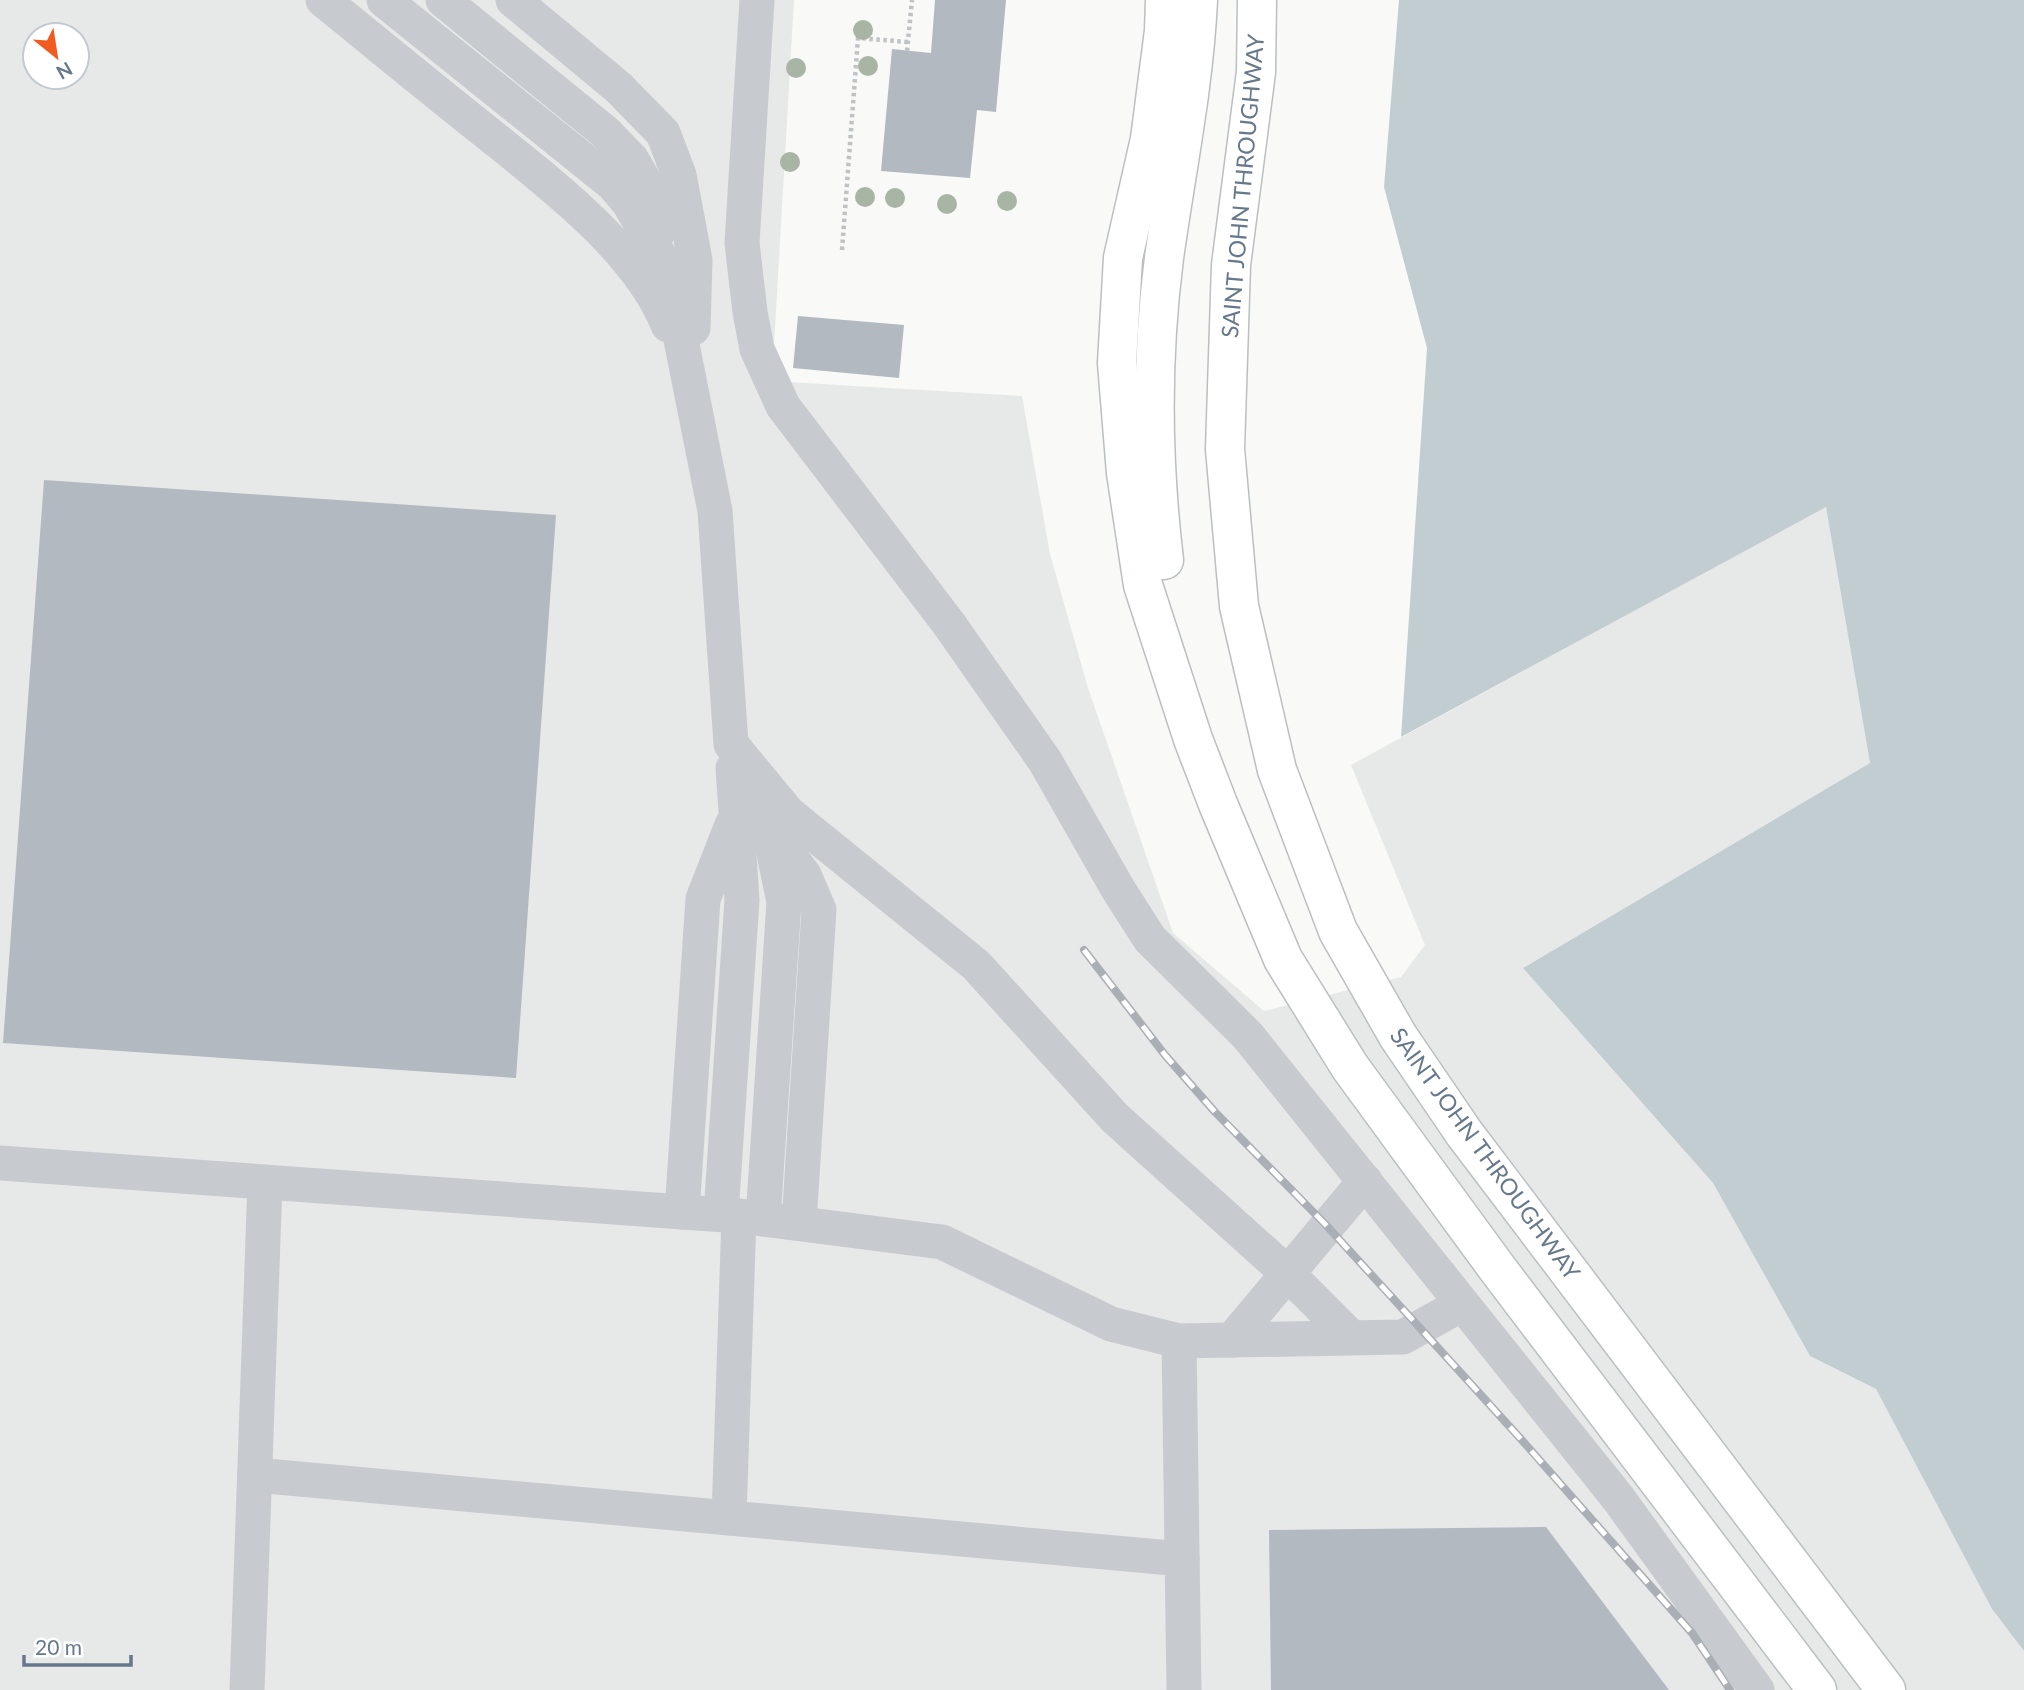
<svg xmlns="http://www.w3.org/2000/svg" width="2024" height="1690" viewBox="0 0 2024 1690" font-family="Lato,sans-serif">
  <style>
    .built { fill: #e7e8e8; fill-rule: evenodd }
    .water { fill: #c2cdd2 }
    .building { fill: #b2b9c0 }
    .lines { fill: none; stroke-linecap: round; stroke-linejoin: round }
    .highway-casing { stroke: #bbbfc2; stroke-width: 41 }
    .path { stroke: #c0c3c5; stroke-width: 4.5; stroke-dasharray: 3.5 3.5; stroke-linecap: butt }
    .minor { stroke: #c7cbcf; stroke-width: 35 }
    .highway { stroke: #fff; stroke-width: 38 }
    .rail-casing { stroke: #a9afb5; stroke-width: 8 }
    .rail { stroke: #fff; stroke-width: 5; stroke-dasharray: 16; stroke-linecap: butt }
    .tree { fill: #a8b4a4 }
    .labels { text-anchor: middle; stroke-width: 7; stroke-linejoin: round; paint-order: stroke }
    .street-label { font-size: 23px; fill: #66788a; stroke: #fff }
  </style>
  <rect width="100%" height="100%" fill="#f9f9f7"/>
  <!-- built -->
  <path class="built" d="M0 0H794L772 381 1022 396 1050 554 1088 688 1173 933 1264 1011 1401 977 1425 945 1351 765 1826 506 1870 763 1523 968 1713 1183 1810 1356 1876 1389 1992 1609 2024 1651V1690H0ZM35 35H77V77H35Z"/>
  <!-- water -->
  <polygon class="water" points="1399,0 2024,0 2024,1651 1992,1609 1876,1389 1810,1356 1713,1183 1523,968 1870,763 1826,507 1401,737 1427,348 1384,187"/>
  <!-- building -->
  <g class="building">
    <polygon points="935,0 1006,0 996,112 977,110 970,178 881,171 892,49 931,53"/>
    <polygon points="798,316 904,325 899,378 793,368"/>
    <polygon points="44,480 556,515 516,1078 3,1043"/>
    <polygon points="1546,1527 1669,1690 1271,1690 1269,1530"/>
  </g>
  <g class="lines">
    <defs>
      <g id="highway">
        <polyline points="1165,0 1164,31 1150,139 1123,258 1117,363 1126,473 1143,585 1193,739 1218,804 1283,959 1350,1067 1497,1268 1817,1690"/>
        <polyline points="1257,0 1256,72 1231,265 1225,449 1239,606 1277,770 1338,931 1398,1036 1464,1133 1886,1690"/>
        <path d="M1164 560C1152 460 1151 359 1164 258 1176 172 1194 87 1198 0"/>
      </g>
    </defs>
    <!-- highway casing -->
    <use href="#highway" class="highway-casing"/>
    <!-- path -->
    <g class="path">
      <polyline points="907,51 912,0"/>
      <polyline points="842,250 858,38 908,42"/>
    </g>
    <!-- minor -->
    <g class="minor">
      <path d="M323 0C375 42 427 85 480 127 543 178 638 248 668 325"/>
      <polyline points="384,0 613,184 629,203 667,269 715,511 731,744 788,813 976,965 1115,1118 1287,1273 1351,1337"/>
      <polyline points="443,0 605,132 632,160 647,186 658,232"/>
      <polyline points="513,0 619,88 663,133 679,175 695,260 693,328"/>
      <polyline points="757,0 742,243 750,312 757,349 783,406 949,624 1045,761 1118,889 1150,939 1248,1036 1618,1498 1757,1690"/>
      <polyline points="747,783 770,831 804,875 819,910 799,1223"/>
      <polyline points="0,1163 739,1216 942,1242 1111,1324 1179,1341 1403,1337 1462,1304"/>
      <polyline points="682,1212 703,899 732,825"/>
      <polyline points="721,1214 742,900 733,768"/>
      <polyline points="763,1219 784,902 771,839"/>
      <polyline points="1232,1340 1365,1181"/>
      <polyline points="1179,1341 1184,1690"/>
      <polyline points="255,1475 1182,1559"/>
      <polyline points="729,1518 739,1216"/>
      <polyline points="247,1690 265,1182"/>
    </g>
    <!-- highway -->
    <use href="#highway" class="highway"/>
    <defs>
      <polyline id="rail" points="1084,950 1165,1055 1215,1112 1326,1225 1420,1328 1520,1438 1692,1633 1730,1690"/>
    </defs>
    <!-- rail casing -->
    <use href="#rail" class="rail-casing"/>
    <!-- rail -->
    <use href="#rail" class="rail"/>
  </g>
  <!-- trees -->
  <g class="tree">
    <circle cx="863" cy="30" r="10"/>
    <circle cx="868" cy="66" r="10"/>
    <circle cx="796" cy="68" r="10"/>
    <circle cx="790" cy="162" r="10"/>
    <circle cx="865" cy="197" r="10"/>
    <circle cx="895" cy="198" r="10"/>
    <circle cx="1007" cy="201" r="10"/>
    <circle cx="947" cy="204" r="10"/>
  </g>
  <g class="labels">
    <!-- street labels -->
    <g class="street-label">
      <text transform="translate(1243 186) rotate(-85)" y="8">SAINT JOHN THROUGHWAY</text>
      <text transform="translate(1485 1154) rotate(54)" y="8">SAINT JOHN THROUGHWAY</text>
    </g>
  </g>
  <!-- north arrow -->
  <g transform="translate(56 56) rotate(150)"><circle r="33" fill="#ffffff" stroke="#c2c9d0" stroke-width="2"/>
  <path d="M0-5L12 26L0 18L-12 26Z" fill="#f15b1f"/>
  <text y="-10" font-size="19" font-weight="bold" text-anchor="middle" fill="#66788a">N</text>
  </g>
  <!-- scale -->
  <path d="M24 1655v10h107v-10" fill="none" stroke="#66788a" stroke-width="3.5"/>
  <text x="35" y="1655" font-size="21" fill="#66788a" stroke="#ffffff" stroke-width="5" paint-order="stroke">20 m</text>
</svg>
